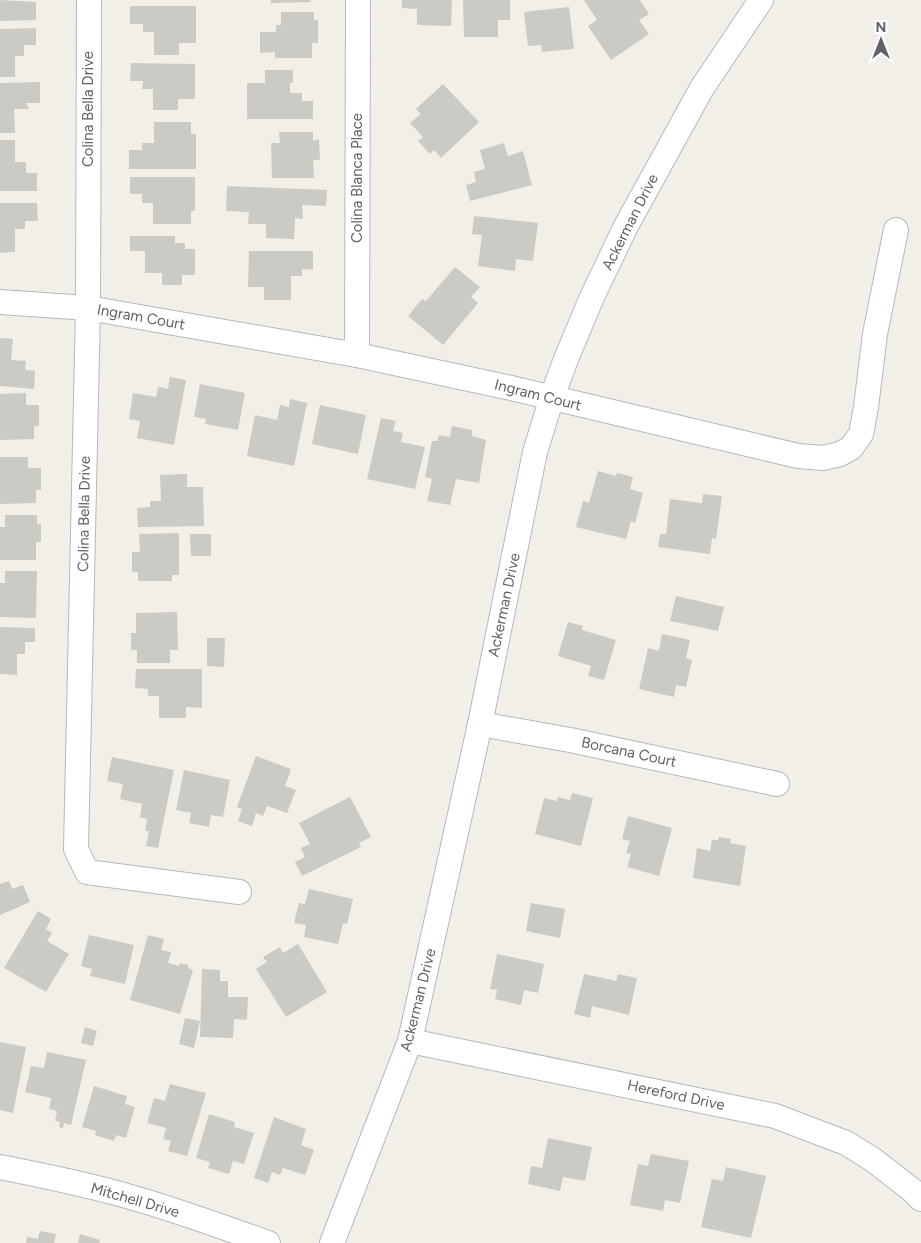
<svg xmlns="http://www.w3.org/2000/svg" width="921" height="1243" viewBox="0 0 921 1243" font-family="Figtree,sans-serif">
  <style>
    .building { fill: #cccac5 }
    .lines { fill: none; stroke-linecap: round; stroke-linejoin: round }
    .minor-casing { stroke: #b5b8bc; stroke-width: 26 }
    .minor { stroke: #fff; stroke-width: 24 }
    .labels { text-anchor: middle; stroke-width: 5; stroke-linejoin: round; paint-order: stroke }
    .street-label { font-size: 15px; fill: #5f6368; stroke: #fff }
  </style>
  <rect width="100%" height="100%" fill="#f1efe8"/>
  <!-- building -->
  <g class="building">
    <polygon points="0,0 36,2 36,20 0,21"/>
    <polygon points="271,0 310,0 311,2 271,3"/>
    <polygon points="402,0 452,0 451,26 417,25 417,9 402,8"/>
    <polygon points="463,0 510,0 510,20 498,20 498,37 464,37"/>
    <polygon points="584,0 640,0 649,14 639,20 649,34 611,60 588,26 597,20"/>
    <polygon points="130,6 196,6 196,43 179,43 179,55 154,55 154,32 143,32 143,24 130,24"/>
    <polygon points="569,7 574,49 542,52 541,45 528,46 524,12"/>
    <polygon points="281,12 314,12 314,20 318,20 318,43 312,43 312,58 275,58 275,52 260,53 260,32 276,32 276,25 281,25"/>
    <polygon points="36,28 36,45 24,45 24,56 15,56 15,77 0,77 0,29"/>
    <polygon points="131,63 195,64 195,99 178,99 178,110 153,110 153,89 142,89 143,81 130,81"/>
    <polygon points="265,70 293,70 293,83 290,83 290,93 302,93 302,101 313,101 313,119 247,119 247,83 265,83"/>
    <polygon points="40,82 40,103 26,103 29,109 14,109 15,133 0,133 0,83"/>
    <polygon points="443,84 479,122 441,158 434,150 430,154 418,141 423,137 410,123 421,114 416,109"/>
    <polygon points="154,122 191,122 191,134 196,134 196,169 129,169 129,150 142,150 142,143 154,143"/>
    <polygon points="279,132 313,132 313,141 319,139 320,160 313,160 314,178 272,178 271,143 280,143"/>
    <polygon points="0,140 15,140 15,162 26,162 26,173 37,173 37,191 0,191"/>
    <polygon points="504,143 508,156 523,151 532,185 470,201 466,185 476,182 474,172 485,169 480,150"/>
    <polygon points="130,177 195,177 195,211 191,211 191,224 153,224 153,203 142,203 142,194 130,194"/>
    <polygon points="227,186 327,190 326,206 302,205 303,219 295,218 294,239 266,238 266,224 248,224 249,212 226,211"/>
    <polygon points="0,203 37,203 38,221 25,221 25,229 15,229 15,252 0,253"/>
    <polygon points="474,216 538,223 533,261 516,259 515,271 478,266 482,235 472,234"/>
    <polygon points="130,236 175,236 175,243 185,243 185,249 195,249 195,275 182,275 182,285 162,285 162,273 145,273 145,251 130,251"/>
    <polygon points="249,251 313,251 313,270 302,269 302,276 291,276 291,300 264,300 264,287 248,287"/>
    <polygon points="455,267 480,287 471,297 478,303 443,345 408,316 422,299 426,301"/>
    <polygon points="0,338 13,339 11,360 26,361 25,370 35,371 34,389 0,386"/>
    <polygon points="170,377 186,380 174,445 137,438 140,421 129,419 133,393 156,397 158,387 168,389"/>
    <polygon points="200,384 245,393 238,430 205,424 206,419 194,417"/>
    <polygon points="26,393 26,405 39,405 39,426 34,426 34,439 0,440 0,394"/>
    <polygon points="290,399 307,403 294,466 247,456 255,415 277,420 280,405 289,407"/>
    <polygon points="320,405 366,415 358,454 312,444"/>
    <polygon points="381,418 396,421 393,431 403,433 401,442 425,447 415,489 367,479"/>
    <polygon points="452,426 472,430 472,436 486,440 479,483 456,479 450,505 427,501 432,479 425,477 432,441 437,441 439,435 450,437"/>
    <polygon points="0,457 28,457 28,468 41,468 41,490 36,490 36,503 0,504"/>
    <polygon points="598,471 616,476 617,473 633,477 630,489 643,493 635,523 631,521 626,539 576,527 583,501 589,503"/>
    <polygon points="187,474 187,487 203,487 204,526 138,527 137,508 150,507 150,501 161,501 160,475"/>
    <polygon points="703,494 722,496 716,539 712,538 710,554 658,547 660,534 666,534 670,499 702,503"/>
    <polygon points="5,515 37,515 37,524 41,524 41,542 36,542 36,560 0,560 0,527 5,527"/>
    <polygon points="179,533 179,575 172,575 172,581 138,581 138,572 132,572 132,552 140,552 139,534"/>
    <polygon points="190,534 211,534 211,556 191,556"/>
    <polygon points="5,571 37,571 36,618 0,617 0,583 5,583"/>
    <polygon points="676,596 724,607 718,631 670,621"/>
    <polygon points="177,612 178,650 170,650 170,663 137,663 137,650 131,650 131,633 136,633 136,613"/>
    <polygon points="568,622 583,626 582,630 616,640 604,680 588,676 591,666 558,656"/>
    <polygon points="0,627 35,628 35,642 25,642 25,654 17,654 17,675 0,674"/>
    <polygon points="662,634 690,640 686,658 692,660 686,687 676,685 674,697 639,689 648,648 659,651"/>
    <polygon points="207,638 225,638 224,667 207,666"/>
    <polygon points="136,669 202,669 202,708 186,707 186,718 159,718 159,696 148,696 148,689 135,688"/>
    <polygon points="256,756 291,769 285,786 296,790 287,813 267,806 263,816 256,813 252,826 238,821 242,809 237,807"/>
    <polygon points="112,757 174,770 158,848 146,846 149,831 145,831 147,819 140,817 142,804 120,799 123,784 107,781"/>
    <polygon points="184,770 230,780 223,817 211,815 209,827 189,823 191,813 176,810"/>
    <polygon points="572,793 593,798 581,846 535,834 544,798 557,801 558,797 570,800"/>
    <polygon points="350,797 371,837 359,843 361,847 302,876 295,862 305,857 301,848 310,844 299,823"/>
    <polygon points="628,816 672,828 659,876 627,867 631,854 626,853 630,841 622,839"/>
    <polygon points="719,837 731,839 730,843 746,846 740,886 693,878 697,848 710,851 712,840 718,840"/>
    <polygon points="9,881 12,889 23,885 30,902 0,915 0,884"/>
    <polygon points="309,889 353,899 347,924 343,923 338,944 304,937 306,925 294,923 299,903 305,904"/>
    <polygon points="531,903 565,909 560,938 526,931"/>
    <polygon points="38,911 51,919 46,929 52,933 47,941 69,954 46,992 4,968"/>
    <polygon points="89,935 134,945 125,984 90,976 92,969 81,966"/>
    <polygon points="148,935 164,939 161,950 171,952 168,963 179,966 180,963 188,965 188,968 193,970 180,1014 130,1000"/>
    <polygon points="298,944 327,992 286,1017 256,969 267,962 263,957 280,947 283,953"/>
    <polygon points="497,954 544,964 538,993 524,990 521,1005 495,999 497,990 490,989"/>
    <polygon points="202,969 220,970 220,981 228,981 228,997 248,997 247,1020 234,1019 233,1038 200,1037"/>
    <polygon points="584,974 616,981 618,974 637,978 629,1015 592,1006 590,1018 574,1014"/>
    <polygon points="185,1018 200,1021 194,1048 179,1044"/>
    <polygon points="85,1027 97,1031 93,1046 81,1043"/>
    <polygon points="0,1042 26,1047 13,1113 0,1110"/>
    <polygon points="47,1052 86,1060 71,1125 64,1123 63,1128 59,1127 60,1122 55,1121 57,1111 49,1109 51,1098 25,1092 31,1066 44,1068"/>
    <polygon points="170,1084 206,1093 187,1156 168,1151 171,1141 163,1139 166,1128 147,1123 154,1098 165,1101"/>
    <polygon points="94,1086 127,1096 125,1104 135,1107 126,1138 116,1135 114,1141 95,1135 96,1131 82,1127"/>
    <polygon points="209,1114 235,1122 234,1127 254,1133 244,1164 233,1161 229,1174 208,1168 210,1162 196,1158"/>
    <polygon points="274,1117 306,1129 301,1145 314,1150 305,1175 283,1168 280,1175 272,1172 268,1183 254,1178"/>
    <polygon points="548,1138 592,1147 585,1181 563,1177 560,1191 528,1184 531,1166 542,1168"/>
    <polygon points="651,1154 689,1161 680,1203 665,1200 663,1211 630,1205 638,1164 648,1166"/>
    <polygon points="726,1167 766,1176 751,1238 701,1227 712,1179 723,1181"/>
    <polygon points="40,1231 56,1234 54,1243 26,1243 27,1237 38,1239"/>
    <polygon points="80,1234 100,1240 99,1243 78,1243"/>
  </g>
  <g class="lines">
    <defs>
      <g id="minor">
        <polyline points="89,0 88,308 76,849 87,872 239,892"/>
        <polyline points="0,302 88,308 357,355 511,388 798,456 823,458 840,454 851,448 861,434 866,407 875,334 896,230"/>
        <polyline points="357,355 358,0"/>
        <polyline points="480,724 570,740 777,784"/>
        <polyline points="410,1041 775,1116 846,1143 872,1159 912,1190 921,1199"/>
        <path d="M0 1167C45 1176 90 1185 134 1198 179 1211 223 1227 268 1243"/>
        <polyline points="332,1243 410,1041 480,724 535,452 552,397 566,359 592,297 626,226 702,88 761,0"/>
      </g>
    </defs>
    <!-- minor casing -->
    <use href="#minor" class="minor-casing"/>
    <!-- minor -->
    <use href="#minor" class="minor"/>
  </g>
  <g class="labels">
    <!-- street labels -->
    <g class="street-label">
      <text transform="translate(88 109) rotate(-90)" y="5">Colina Bella Drive</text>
      <text transform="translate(357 178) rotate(-90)" y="5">Colina Blanca Place</text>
      <text transform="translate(630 222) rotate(-63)" y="5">Ackerman Drive</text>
      <text transform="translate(141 317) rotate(10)" y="5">Ingram Court</text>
      <text transform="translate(538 395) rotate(14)" y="5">Ingram Court</text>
      <text transform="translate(84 514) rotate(-89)" y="5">Colina Bella Drive</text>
      <text transform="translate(504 605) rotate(-78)" y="5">Ackerman Drive</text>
      <text transform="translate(629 752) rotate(12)" y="5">Borcana Court</text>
      <text transform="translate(418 1000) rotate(-76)" y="5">Ackerman Drive</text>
      <text transform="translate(676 1095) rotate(12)" y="5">Hereford Drive</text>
      <text transform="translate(135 1200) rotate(16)" y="5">Mitchell Drive</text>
    </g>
  </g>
  <!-- north arrow -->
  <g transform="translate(881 40)" stroke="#ffffff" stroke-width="4" paint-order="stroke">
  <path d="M0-4L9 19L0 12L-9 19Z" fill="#5f6368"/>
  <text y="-8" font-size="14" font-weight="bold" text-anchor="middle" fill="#5f6368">N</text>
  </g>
</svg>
